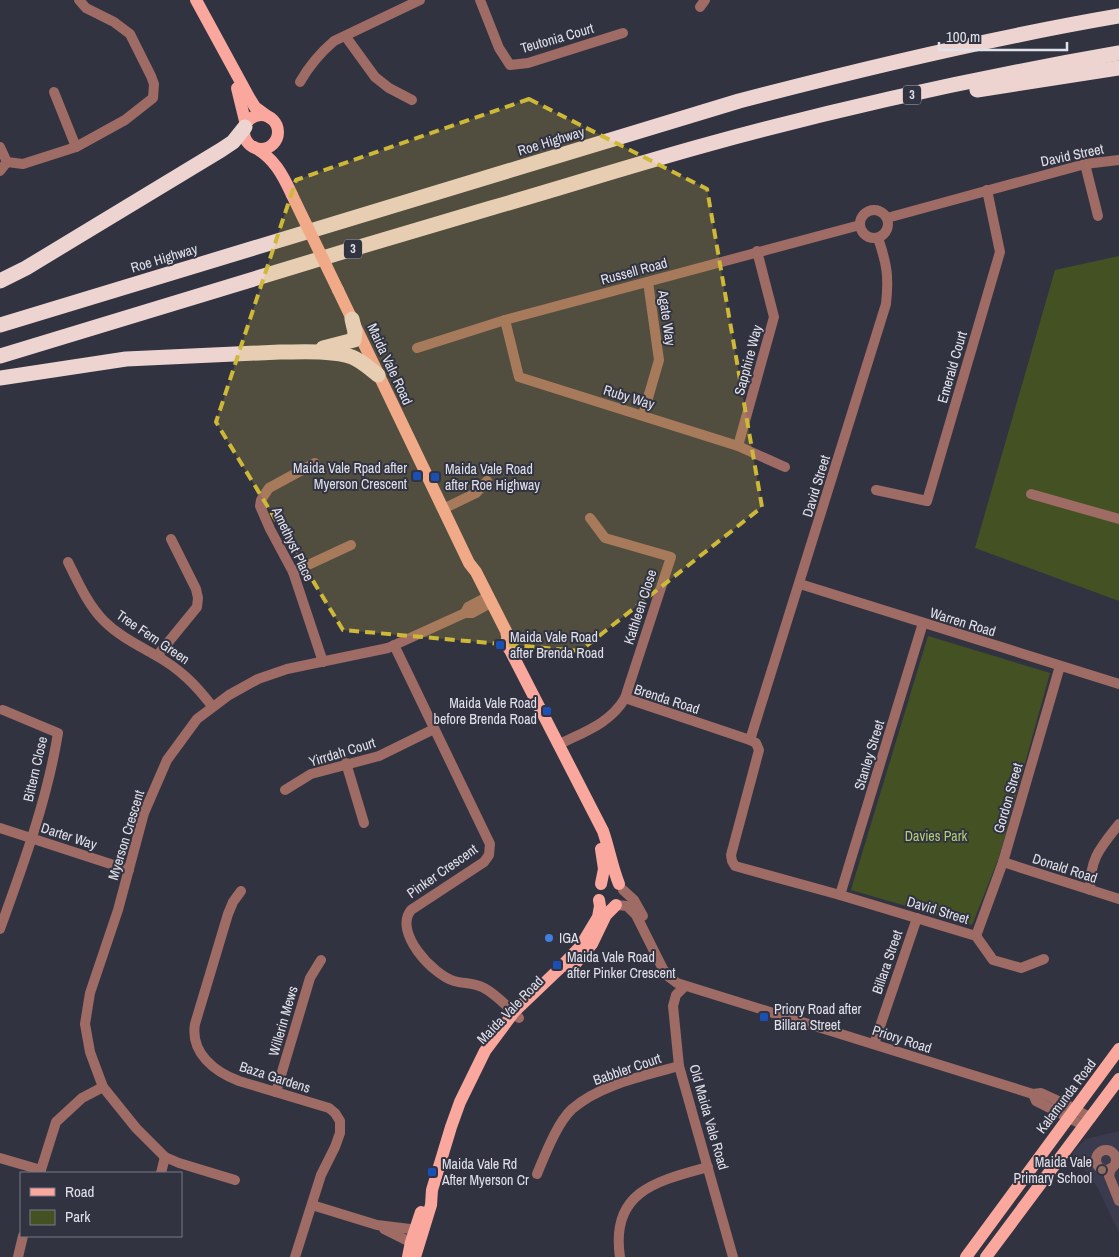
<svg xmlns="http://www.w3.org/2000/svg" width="1119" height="1257" viewBox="0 0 1119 1257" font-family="'Archivo Narrow',sans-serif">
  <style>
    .built { fill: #3a3b4f }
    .green { fill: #445223 }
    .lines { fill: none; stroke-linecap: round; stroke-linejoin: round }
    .minor { stroke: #9e6b65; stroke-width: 10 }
    .major { stroke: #faa79d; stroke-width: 12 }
    .highway { stroke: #eed4d1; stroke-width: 15 }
    .major-bridge { stroke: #faa79d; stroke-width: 12 }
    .marked { fill: #ceb837; fill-opacity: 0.2; stroke: #ceb837; stroke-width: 4; stroke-dasharray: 10 6; stroke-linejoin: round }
    .transit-dot { fill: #1a4fb4; stroke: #323341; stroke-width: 2 }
    .shop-dot { fill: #3f7fe0; stroke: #323341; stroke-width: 2 }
    .education-dot { fill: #8d6e63; stroke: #323341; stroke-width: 2 }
    .labels { text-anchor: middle; stroke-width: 4; stroke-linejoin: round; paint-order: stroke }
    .shield { fill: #323341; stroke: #acadb7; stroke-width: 1 }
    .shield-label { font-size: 12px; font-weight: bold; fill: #e0e1ea }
    .street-label { font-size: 14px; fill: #e0e1ea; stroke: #323341 }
    .poi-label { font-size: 14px; fill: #e0e1ea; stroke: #323341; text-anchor: start }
    .park-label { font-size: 14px; fill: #b2cd76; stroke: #323341 }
  </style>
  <rect width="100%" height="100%" fill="#323341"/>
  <!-- built -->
  <polygon class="built" points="1119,1131 1119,1233 1098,1188 1072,1153 1086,1139"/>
  <!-- green -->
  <g class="green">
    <polygon points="1119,256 1119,601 975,548 1055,270"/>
    <polygon points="928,636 1050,673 999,857 972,925 851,890"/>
  </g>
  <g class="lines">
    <!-- minor -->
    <g class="minor">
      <polyline points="480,0 499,48 510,65 528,63 623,33"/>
      <polyline points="700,7 705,0"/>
      <polyline points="346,37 375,77 389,88 412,100"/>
      <path d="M300 82C309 66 320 53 334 41L420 0"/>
      <polyline points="54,92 76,147"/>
      <polyline points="0,147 7,162 23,164 76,147 125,120 153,98 154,84 151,76 130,34 114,22 86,8 79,0"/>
      <polyline points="1085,164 1098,216"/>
      <polyline points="0,171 7,162"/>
      <circle cx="874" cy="224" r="14"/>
      <polyline points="887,218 1085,164 1119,160"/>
      <polyline points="505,320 519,377 738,446 785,467"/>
      <polyline points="417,348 505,320 860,225"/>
      <polyline points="643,415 659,360 648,282"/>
      <polyline points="738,446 774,317 757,251"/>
      <polyline points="315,463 269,488 261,500 260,506 270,529 293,572 323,662"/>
      <polyline points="876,490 927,501 1000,252 987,190"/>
      <polyline points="1031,494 1119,519"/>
      <polyline points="443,509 476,493 487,481"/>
      <polyline points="590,518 605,538 671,557 625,698"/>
      <path d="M68 562C78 582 88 605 104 621 119 636 138 645 155 655 180 669 195 684 212 706"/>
      <polyline points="293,572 351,545"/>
      <polyline points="800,584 1119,684"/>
      <polyline points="465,613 468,607 489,596"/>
      <path d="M394 645 490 844 489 855 484 862 411 910C393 932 433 975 454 981 464 984 474 982 484 988 497 995 509 1008 519 1018"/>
      <polyline points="157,656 197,607 198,598 196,589 171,539"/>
      <path d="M750 740 886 304C889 277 887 264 878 238"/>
      <path d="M558 745C583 732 610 724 625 698L750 740 756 743 759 750 731 855 732 861 735 866 840 895 976 936 993 960 1021 968 1044 959"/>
      <polyline points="346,763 364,823"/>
      <polyline points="285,790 311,774 379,756 434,729"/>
      <polyline points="0,828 129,870"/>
      <polyline points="1003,862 1119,899"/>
      <polyline points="623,890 634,900 643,916"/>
      <path d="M1090 890C1090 858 1100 848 1119 824"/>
      <path d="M241 891 233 902 228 914 195 1024C190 1053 215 1072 239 1081L329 1108 335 1113 340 1121V1133L335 1147 321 1175 295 1257"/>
      <polyline points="840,895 923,623"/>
      <polyline points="617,905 627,906 636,915 663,969 669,977 677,983 1033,1094 1041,1093 1067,1105 1091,1118"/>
      <path d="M0 929C23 865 47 801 58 733L3 710"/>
      <polyline points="976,936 1003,862 1060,666"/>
      <polyline points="685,986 676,995 673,1006 679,1066 733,1257"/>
      <polyline points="874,1044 917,918"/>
      <polyline points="276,1092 310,978 321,960"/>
      <polyline points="1033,1094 1036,1101 1085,1126"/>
      <circle cx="1106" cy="1160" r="10"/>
      <polyline points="0,1158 41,1170"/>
      <polyline points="1111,1168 1109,1176 1119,1201"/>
      <polyline points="40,1173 56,1122 82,1098 103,1087"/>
      <polyline points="161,1173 165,1157"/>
      <path d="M537 1174C545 1155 557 1123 572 1109 601 1084 644 1076 679 1066"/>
      <polyline points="235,1180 179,1163 165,1157 136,1128 103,1087 90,1052 85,1024 90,993 118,910 144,813 167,760 197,719 229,695 258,679 287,669 388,648 465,613 472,613 492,602"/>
      <polyline points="312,1205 377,1225 410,1229 422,1234"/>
      <polyline points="384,1229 416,1245"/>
      <polyline points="18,1257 23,1236"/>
      <path d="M620 1257C610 1191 657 1181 708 1167"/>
    </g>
    <!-- major -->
    <g class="major">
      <polyline points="196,0 250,99 255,107 270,118"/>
      <polyline points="237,88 246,125"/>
      <circle cx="261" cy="132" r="17"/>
      <path d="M254 147C274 158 283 175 292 195"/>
      <polyline points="338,290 469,563 476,572 506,631 510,650"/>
      <path d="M505 643 510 650 603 831C609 848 612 867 619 884"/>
      <polyline points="601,849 604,869 601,884"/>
      <polyline points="571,969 592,944 606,915 616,905"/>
      <polyline points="408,1257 411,1242 421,1212"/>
      <polyline points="415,1257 431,1205 432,1190 451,1127 460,1102 485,1051 514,1012 558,970 580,947 598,917 600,906 599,900"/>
      <polyline points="966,1257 1119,1049"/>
      <polyline points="986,1257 1119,1079"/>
    </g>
    <!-- highway -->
    <g class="highway">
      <polyline points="977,90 1119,68"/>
      <polyline points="0,281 26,268 221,150 233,142 245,127"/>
      <path d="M0 325 739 101C865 68 991 38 1119 16"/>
      <polyline points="323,348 354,340 355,332 352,319"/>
      <path d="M0 356C164 306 327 256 491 208 564 187 636 164 709 144 844 107 981 77 1119 53"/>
      <path d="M0 378 126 359 280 352C300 352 334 350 352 357 362 361 370 369 378 375"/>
    </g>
    <!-- major-bridge -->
    <polyline class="major-bridge" points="292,195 338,290"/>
  </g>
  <!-- marked area -->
  <path class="marked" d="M529 99 707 189 762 507 580 651 343 630 216 422 296 180Z"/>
  <!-- markers -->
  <g class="transit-dot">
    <rect x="412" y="471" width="10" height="10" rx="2.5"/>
    <rect x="430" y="472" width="10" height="10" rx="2.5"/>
    <rect x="495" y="640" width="10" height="10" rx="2.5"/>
    <rect x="542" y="706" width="10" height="10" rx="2.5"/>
    <rect x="552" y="960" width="10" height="10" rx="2.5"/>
    <rect x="759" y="1012" width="10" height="10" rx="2.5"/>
    <rect x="427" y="1167" width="10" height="10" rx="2.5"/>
  </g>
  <circle class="shop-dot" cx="549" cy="938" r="5"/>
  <circle class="education-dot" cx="1102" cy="1170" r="5"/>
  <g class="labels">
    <!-- shield labels -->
    <g class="shield">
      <rect x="903" y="85.5" width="18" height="19" rx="4"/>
      <rect x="344" y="239.5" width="18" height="19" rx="4"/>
    </g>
    <g class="shield-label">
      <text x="912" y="99">3</text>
      <text x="353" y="253">3</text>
    </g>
    <!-- street labels -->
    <g class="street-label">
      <text transform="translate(557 38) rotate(-16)" y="5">Teutonia Court</text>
      <text transform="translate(551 141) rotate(-17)" y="5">Roe Highway</text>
      <text transform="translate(1072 155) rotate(-12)" y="5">David Street</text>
      <text transform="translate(164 258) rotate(-17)" y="5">Roe Highway</text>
      <text transform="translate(634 271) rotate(-15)" y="5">Russell Road</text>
      <text transform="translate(667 318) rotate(82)" y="5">Agate Way</text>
      <text transform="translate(748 360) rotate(-75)" y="5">Sapphire Way</text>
      <text transform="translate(390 364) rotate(65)" y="5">Maida Vale Road</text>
      <text transform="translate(952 367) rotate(-74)" y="5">Emerald Court</text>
      <text transform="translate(629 397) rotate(17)" y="5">Ruby Way</text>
      <text transform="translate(816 486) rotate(-73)" y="5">David Street</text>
      <text transform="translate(293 544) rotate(65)" y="5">Amethyst Place</text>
      <text transform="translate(640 607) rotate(-72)" y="5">Kathleen Close</text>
      <text transform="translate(963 622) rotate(17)" y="5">Warren Road</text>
      <text transform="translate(153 637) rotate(34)" y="5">Tree Fern Green</text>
      <text transform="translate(667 699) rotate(18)" y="5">Brenda Road</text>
      <text transform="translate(342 752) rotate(-17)" y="5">Yirrdah Court</text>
      <text transform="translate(869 755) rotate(-73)" y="5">Stanley Street</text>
      <text transform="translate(35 769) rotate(-77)" y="5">Bittern Close</text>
      <text transform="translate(1008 798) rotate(-74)" y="5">Gordon Street</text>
      <text transform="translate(126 835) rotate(-73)" y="5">Myerson Crescent</text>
      <text transform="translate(69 836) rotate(18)" y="5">Darter Way</text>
      <text transform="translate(1065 868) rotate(18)" y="5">Donald Road</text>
      <text transform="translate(442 871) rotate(-35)" y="5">Pinker Crescent</text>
      <text transform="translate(938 910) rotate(17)" y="5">David Street</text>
      <text transform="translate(887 962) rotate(-71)" y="5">Billara Street</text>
      <text transform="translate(510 1010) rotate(-46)" y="5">Maida Vale Road</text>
      <text transform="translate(283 1021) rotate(-74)" y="5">Willerin Mews</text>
      <text transform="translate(902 1039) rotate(18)" y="5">Priory Road</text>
      <text transform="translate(627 1069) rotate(-19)" y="5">Babbler Court</text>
      <text transform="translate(275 1077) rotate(18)" y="5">Baza Gardens</text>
      <text transform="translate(1066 1096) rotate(-53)" y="5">Kalamunda Road</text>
      <text transform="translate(709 1117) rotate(74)" y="5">Old Maida Vale Road</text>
    </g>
    <!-- poi labels -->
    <g class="poi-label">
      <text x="407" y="473" text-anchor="end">Maida Vale Rpad after<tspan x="407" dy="16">Myerson Crescent</tspan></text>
      <text x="445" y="474">Maida Vale Road<tspan x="445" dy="16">after Roe Highway</tspan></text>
      <text x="510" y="642">Maida Vale Road<tspan x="510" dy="16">after Brenda Road</tspan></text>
      <text x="537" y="708" text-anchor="end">Maida Vale Road<tspan x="537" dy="16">before Brenda Road</tspan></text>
      <text x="559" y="943">IGA</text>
      <text x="567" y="962">Maida Vale Road<tspan x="567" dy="16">after Pinker Crescent</tspan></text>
      <text x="774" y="1014">Priory Road after<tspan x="774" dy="16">Billara Street</tspan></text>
      <text x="1092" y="1167" text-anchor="end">Maida Vale<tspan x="1092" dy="16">Primary School</tspan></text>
      <text x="442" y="1169">Maida Vale Rd<tspan x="442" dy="16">After Myerson Cr</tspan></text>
    </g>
    <!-- park labels -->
    <g class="park-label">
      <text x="936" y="841">Davies Park</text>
    </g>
  </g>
  <!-- legend -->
  <rect x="20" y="1172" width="162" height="65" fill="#323341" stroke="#787985"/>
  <rect x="30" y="1188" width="25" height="8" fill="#faa79d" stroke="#787985"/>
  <text x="65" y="1197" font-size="15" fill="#e0e1ea">Road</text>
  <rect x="30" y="1210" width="25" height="15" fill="#445223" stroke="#787985"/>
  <text x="65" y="1222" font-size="15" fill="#e0e1ea">Park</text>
  <!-- scale -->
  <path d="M939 42v8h128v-8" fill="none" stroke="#e0e1ea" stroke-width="2.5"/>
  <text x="946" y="42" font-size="15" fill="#e0e1ea" stroke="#323341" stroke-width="4" paint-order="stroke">100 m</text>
</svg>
